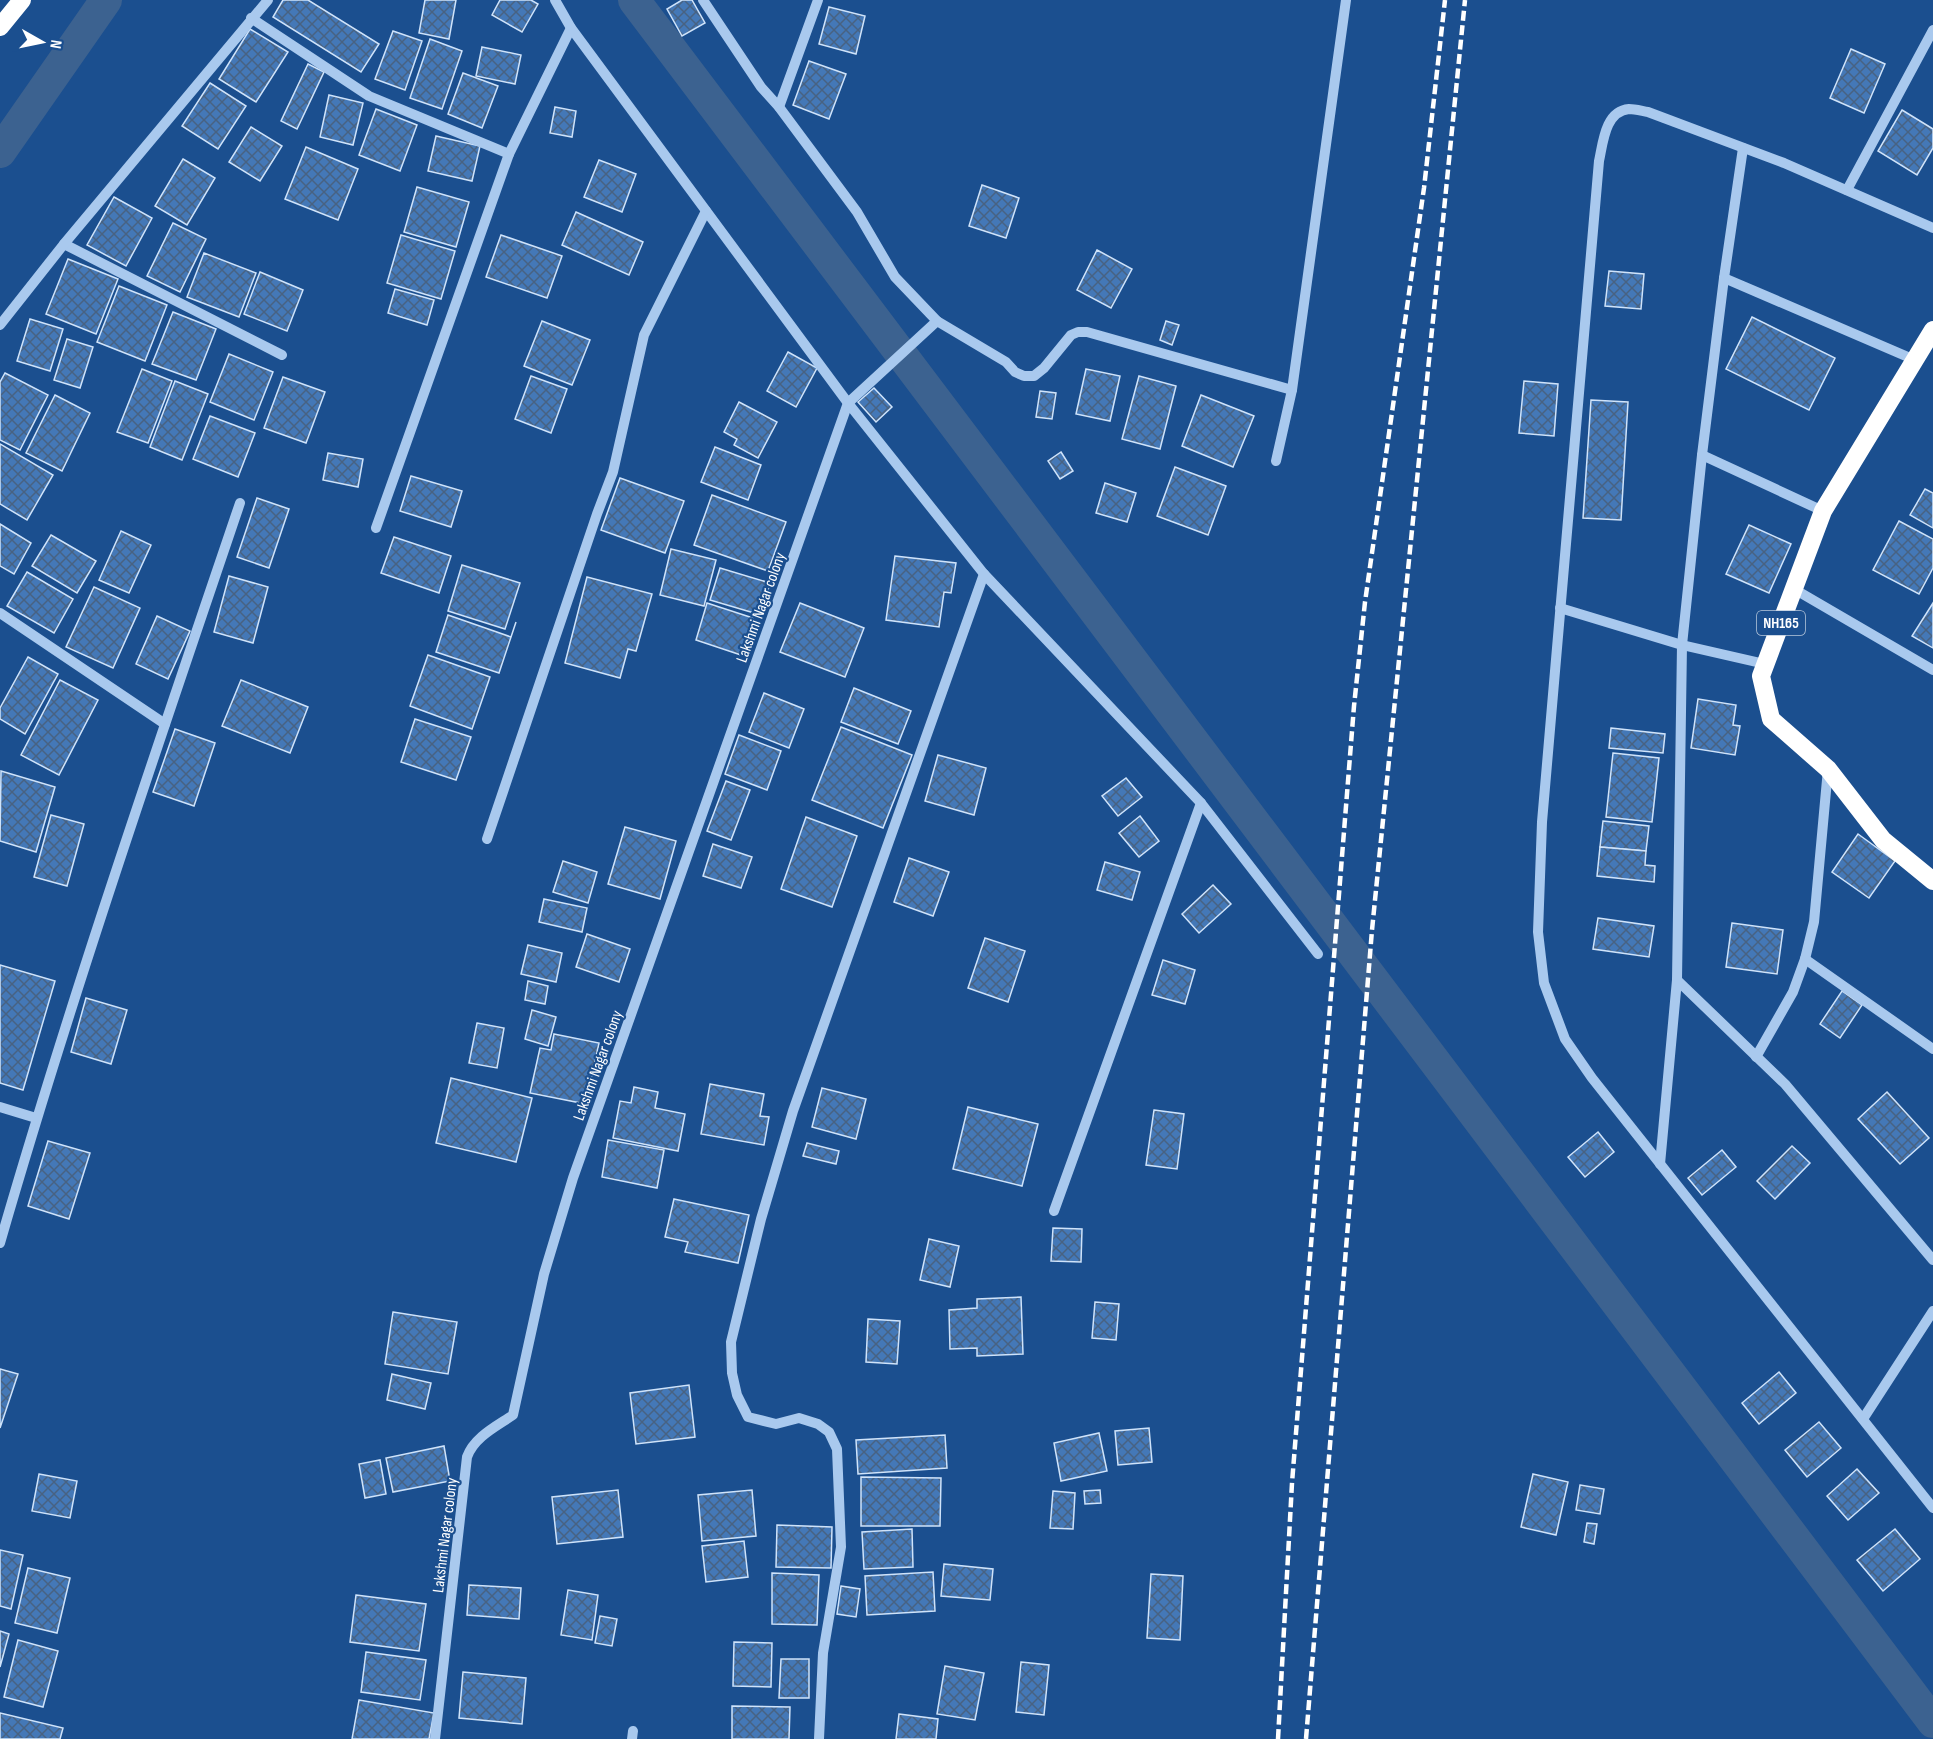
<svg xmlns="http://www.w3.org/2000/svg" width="1933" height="1739" viewBox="0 0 1933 1739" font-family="'Sofia Sans Condensed',sans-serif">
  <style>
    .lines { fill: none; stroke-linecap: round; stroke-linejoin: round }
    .canal { stroke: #3c6290; stroke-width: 32 }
    .building { fill: url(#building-cross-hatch); stroke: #cfe3fa; stroke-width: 1.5 }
    .minor { stroke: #a9c9ee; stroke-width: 10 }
    .highway { stroke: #fff; stroke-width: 18 }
    .rail { stroke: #fff; stroke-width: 4.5; stroke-dasharray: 10 4.5; stroke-linecap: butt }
    .labels { text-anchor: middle; stroke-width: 4.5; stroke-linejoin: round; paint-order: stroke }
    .shield { fill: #1b4f8f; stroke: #bbcadd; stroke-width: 1.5 }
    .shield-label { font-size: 15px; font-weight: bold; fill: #fff }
    .street-label { font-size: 16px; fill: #fff; stroke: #1b4f8f }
  </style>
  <defs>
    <pattern id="building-cross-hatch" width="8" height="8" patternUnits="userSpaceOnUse" patternTransform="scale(1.5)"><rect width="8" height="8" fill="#4478b7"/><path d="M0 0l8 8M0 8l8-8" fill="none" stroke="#486282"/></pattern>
  </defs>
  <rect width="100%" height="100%" fill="#1b4f8f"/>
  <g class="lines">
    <!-- canal -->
    <g class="canal">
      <polyline points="634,0 1933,1722"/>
      <polyline points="0,152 106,0"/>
    </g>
  </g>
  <!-- building -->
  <g class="building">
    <polygon points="283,0 308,0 379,44 361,72 273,17"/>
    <polygon points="425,0 456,0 449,39 419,33"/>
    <polygon points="500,0 531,0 538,4 522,32 492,15"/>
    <polygon points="682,0 692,0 705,23 682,36 667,9"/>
    <polygon points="829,7 865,16 856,54 819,44"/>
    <polygon points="250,29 288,52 256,102 219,79"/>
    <polygon points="393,31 422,41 405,90 375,79"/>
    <polygon points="430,39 462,51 442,109 410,98"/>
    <polygon points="482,47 521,55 515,84 476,76"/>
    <polygon points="1851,49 1885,64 1864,113 1830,98"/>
    <polygon points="809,61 846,74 829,119 793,105"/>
    <polygon points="308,64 324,72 297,129 281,121"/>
    <polygon points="463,73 498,86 482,128 448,114"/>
    <polygon points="210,83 246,106 218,149 182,126"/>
    <polygon points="329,95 363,103 353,145 320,137"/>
    <polygon points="555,107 576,111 572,137 550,133"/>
    <polygon points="376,109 417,125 400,171 359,155"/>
    <polygon points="1902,110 1933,129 1933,148 1917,175 1878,151"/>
    <polygon points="251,127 282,146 260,181 229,162"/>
    <polygon points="436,136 480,146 472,181 428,171"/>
    <polygon points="306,147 358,169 338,220 285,199"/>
    <polygon points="183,159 215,178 187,225 155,206"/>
    <polygon points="599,160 636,174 622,212 584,197"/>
    <polygon points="982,185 1019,198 1006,238 969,226"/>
    <polygon points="417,187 469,202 456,247 404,232"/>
    <polygon points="114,197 152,218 126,266 87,245"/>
    <polygon points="576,212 643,242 629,275 562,245"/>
    <polygon points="173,223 206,239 180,292 147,276"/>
    <polygon points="401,235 455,251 441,299 387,283"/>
    <polygon points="501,235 562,256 547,298 486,277"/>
    <polygon points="1097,250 1132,269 1111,308 1077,290"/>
    <polygon points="204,253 256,273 239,317 187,297"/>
    <polygon points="68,259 118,279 96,334 46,314"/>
    <polygon points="1609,271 1644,274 1641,309 1605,306"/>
    <polygon points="260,272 303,290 287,331 244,314"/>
    <polygon points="119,286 167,305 145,361 97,342"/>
    <polygon points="395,289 434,300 427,325 388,313"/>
    <polygon points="173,312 216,329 196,380 152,364"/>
    <polygon points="1752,317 1835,358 1809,410 1726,369"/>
    <polygon points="30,319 63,329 50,371 17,361"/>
    <polygon points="542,321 590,340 572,385 524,366"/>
    <polygon points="1166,321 1179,325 1172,345 1160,340"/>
    <polygon points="67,339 93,347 80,388 54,380"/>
    <polygon points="788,352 817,368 796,407 767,391"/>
    <polygon points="229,354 273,372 254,420 210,402"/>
    <polygon points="142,369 172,381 148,443 117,432"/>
    <polygon points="1086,369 1120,376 1110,421 1076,414"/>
    <polygon points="5,373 48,395 20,450 0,440 0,382"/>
    <polygon points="531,376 567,389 551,433 515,419"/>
    <polygon points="1139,376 1176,386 1160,449 1122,439"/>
    <polygon points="283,377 325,392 306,443 264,428"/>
    <polygon points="175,381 208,394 182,460 150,447"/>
    <polygon points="1524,381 1558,384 1554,436 1519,433"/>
    <polygon points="874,388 892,407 876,422 858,402"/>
    <polygon points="1040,391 1056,393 1052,419 1036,417"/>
    <polygon points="55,395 90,413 62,471 26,453"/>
    <polygon points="1201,395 1254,416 1233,467 1182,446"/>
    <polygon points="1591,400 1628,402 1621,520 1583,518"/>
    <polygon points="739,402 777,422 758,458 734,445 737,439 724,432"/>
    <polygon points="210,416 255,433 238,477 193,459"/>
    <polygon points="0,444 53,475 27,520 0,504"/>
    <polygon points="715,447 761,465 748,500 701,482"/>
    <polygon points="1061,452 1073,471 1060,479 1048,461"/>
    <polygon points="328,453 363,459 358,487 323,480"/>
    <polygon points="1175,467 1226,486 1208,535 1157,516"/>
    <polygon points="411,476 462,491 451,527 400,511"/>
    <polygon points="620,478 684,501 665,553 601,530"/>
    <polygon points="1105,483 1136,493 1127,522 1096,513"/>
    <polygon points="1925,489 1933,493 1933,528 1910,515"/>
    <polygon points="712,495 786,522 768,571 694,545"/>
    <polygon points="257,498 289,509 269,568 237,557"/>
    <polygon points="1899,521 1933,539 1933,568 1919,594 1873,570"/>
    <polygon points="0,524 31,543 14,574 0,566"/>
    <polygon points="1749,525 1791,544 1769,593 1726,574"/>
    <polygon points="121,531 151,545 129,593 99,580"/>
    <polygon points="51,535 96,561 77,593 32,566"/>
    <polygon points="394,537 451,556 439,593 381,573"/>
    <polygon points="671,549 716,560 704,606 660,595"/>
    <polygon points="895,556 956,563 951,593 944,592 939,627 886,620"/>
    <polygon points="462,565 520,583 505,629 448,611"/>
    <polygon points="720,568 770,583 761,615 710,600"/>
    <polygon points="27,572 73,599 54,633 7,606"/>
    <polygon points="229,576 268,587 253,643 214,632"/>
    <polygon points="587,577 652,594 636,651 628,649 620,678 565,663"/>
    <polygon points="94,587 140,608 113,668 66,647"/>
    <polygon points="707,603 753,618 741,655 696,640"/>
    <polygon points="800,603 864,628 845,677 780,652"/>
    <polygon points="1933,603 1933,648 1912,636"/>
    <polygon points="448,615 511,637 516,622 499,673 436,652"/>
    <polygon points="157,616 190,631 168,679 136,664"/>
    <polygon points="428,655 490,677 472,729 410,706"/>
    <polygon points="28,657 58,674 25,734 0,719 0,708"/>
    <polygon points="60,680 98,700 59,775 21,755"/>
    <polygon points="241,680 308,707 290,753 222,726"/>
    <polygon points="854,688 911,711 898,744 841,722"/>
    <polygon points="764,693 804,709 789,748 749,732"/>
    <polygon points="1698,699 1736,705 1733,725 1740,726 1735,755 1691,748"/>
    <polygon points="415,719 471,737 456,780 401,762"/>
    <polygon points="841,727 912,755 883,828 812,800"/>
    <polygon points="1611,728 1665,734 1663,753 1609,748"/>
    <polygon points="175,729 215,743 194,806 153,792"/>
    <polygon points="739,735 781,751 767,790 725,774"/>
    <polygon points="1613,753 1659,758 1652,822 1606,817"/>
    <polygon points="938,755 986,768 974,815 925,801"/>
    <polygon points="1,771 55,787 36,852 0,841"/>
    <polygon points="1126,778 1142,797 1118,816 1102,796"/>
    <polygon points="726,781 750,790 731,840 707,831"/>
    <polygon points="51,815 84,824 67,886 34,877"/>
    <polygon points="1140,816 1159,841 1139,857 1119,833"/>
    <polygon points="806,817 857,836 832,907 781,889"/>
    <polygon points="1603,821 1649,826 1646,851 1600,847"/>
    <polygon points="625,827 676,841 660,899 608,884"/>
    <polygon points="1858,834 1895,861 1869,898 1832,872"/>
    <polygon points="713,844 752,857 741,888 703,876"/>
    <polygon points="1600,847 1646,851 1645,865 1655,866 1654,882 1597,876"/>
    <polygon points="909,858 949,872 933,916 894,902"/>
    <polygon points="563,861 597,872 588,903 553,892"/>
    <polygon points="1105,862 1140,872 1132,900 1097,890"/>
    <polygon points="1213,885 1231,904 1199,933 1182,914"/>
    <polygon points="544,899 587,908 582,932 539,922"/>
    <polygon points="1598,918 1654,926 1649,957 1593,949"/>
    <polygon points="1732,923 1783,930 1777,974 1726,967"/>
    <polygon points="587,934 630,949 619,982 576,967"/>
    <polygon points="985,938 1025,951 1008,1002 968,988"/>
    <polygon points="528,945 562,953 556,982 521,974"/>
    <polygon points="1163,960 1195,970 1185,1004 1152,995"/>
    <polygon points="0,965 55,981 23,1090 0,1083"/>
    <polygon points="528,981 548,986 545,1004 525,1000"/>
    <polygon points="1842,991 1862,1005 1840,1038 1820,1024"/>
    <polygon points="86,998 127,1010 111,1064 71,1052"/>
    <polygon points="532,1010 556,1017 548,1046 525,1039"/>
    <polygon points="477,1023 504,1028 497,1068 469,1063"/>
    <polygon points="554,1034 599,1043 586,1104 530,1093 540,1048 551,1050"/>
    <polygon points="451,1078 532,1098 516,1162 436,1143"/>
    <polygon points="710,1084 764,1094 760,1116 769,1117 764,1145 701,1134"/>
    <polygon points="634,1087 658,1092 655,1108 685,1114 678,1151 613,1138 620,1101 631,1103"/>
    <polygon points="822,1088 866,1099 856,1139 812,1127"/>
    <polygon points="1887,1092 1929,1138 1900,1164 1858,1119"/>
    <polygon points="968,1107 1038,1124 1022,1186 953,1169"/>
    <polygon points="1154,1110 1184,1114 1177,1169 1146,1165"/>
    <polygon points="1598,1132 1614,1152 1585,1177 1568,1157"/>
    <polygon points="608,1140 664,1150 657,1188 602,1177"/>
    <polygon points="48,1141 90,1153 69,1219 28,1206"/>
    <polygon points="807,1143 839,1151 836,1164 803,1156"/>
    <polygon points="1792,1146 1810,1163 1775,1199 1757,1181"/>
    <polygon points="1722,1150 1736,1167 1702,1195 1688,1178"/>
    <polygon points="674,1199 749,1215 738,1263 685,1252 688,1242 665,1237"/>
    <polygon points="1053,1228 1082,1229 1081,1262 1051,1261"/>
    <polygon points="929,1239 959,1246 950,1287 920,1280"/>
    <polygon points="1021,1297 1023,1354 977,1356 977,1348 950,1349 949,1310 977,1308 977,1299"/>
    <polygon points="1095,1302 1119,1304 1116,1340 1092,1338"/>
    <polygon points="393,1312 457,1322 448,1374 385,1364"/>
    <polygon points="868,1319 900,1321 897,1364 866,1362"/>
    <polygon points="0,1369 18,1374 0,1428"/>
    <polygon points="1779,1372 1796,1393 1759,1424 1742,1403"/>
    <polygon points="392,1374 431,1383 425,1409 387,1400"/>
    <polygon points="689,1385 695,1437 636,1444 630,1393"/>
    <polygon points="1819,1422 1841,1448 1807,1477 1785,1450"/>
    <polygon points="1149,1428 1152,1462 1118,1465 1115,1431"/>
    <polygon points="1099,1433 1107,1471 1061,1481 1054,1443"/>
    <polygon points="945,1435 947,1468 858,1474 856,1440"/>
    <polygon points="444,1446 450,1481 393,1492 386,1458"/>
    <polygon points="380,1460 386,1494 365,1498 359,1464"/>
    <polygon points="1857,1469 1879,1493 1848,1520 1827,1496"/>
    <polygon points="39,1474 77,1481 70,1518 32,1511"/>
    <polygon points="1533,1474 1568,1482 1556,1535 1521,1527"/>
    <polygon points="861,1477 941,1478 940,1526 861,1526"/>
    <polygon points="1580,1485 1604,1489 1600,1514 1576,1510"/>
    <polygon points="618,1490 623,1537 557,1544 552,1497"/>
    <polygon points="752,1490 756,1536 702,1541 698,1495"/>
    <polygon points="1100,1490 1101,1503 1085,1504 1084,1491"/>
    <polygon points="1053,1491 1075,1493 1073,1529 1050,1528"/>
    <polygon points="1587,1523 1597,1524 1594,1544 1584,1542"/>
    <polygon points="777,1525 832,1527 831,1568 776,1567"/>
    <polygon points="912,1529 913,1567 864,1569 862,1532"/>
    <polygon points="1895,1529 1920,1559 1883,1591 1857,1560"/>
    <polygon points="744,1541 748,1577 706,1582 702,1546"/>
    <polygon points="0,1550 23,1555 11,1609 0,1606"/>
    <polygon points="944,1564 993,1569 990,1600 941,1596"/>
    <polygon points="28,1568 70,1578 57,1633 15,1623"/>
    <polygon points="933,1572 935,1611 867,1615 865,1576"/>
    <polygon points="772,1573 819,1575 817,1625 772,1624"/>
    <polygon points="1151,1574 1183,1576 1180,1640 1147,1638"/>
    <polygon points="469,1585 521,1588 519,1619 467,1615"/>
    <polygon points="841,1586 860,1589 856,1617 837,1614"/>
    <polygon points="568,1590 598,1595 592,1640 561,1635"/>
    <polygon points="356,1595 426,1604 419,1651 350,1642"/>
    <polygon points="600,1616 617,1619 612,1646 595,1643"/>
    <polygon points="0,1631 9,1634 0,1667"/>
    <polygon points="18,1640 58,1651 43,1707 4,1697"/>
    <polygon points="734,1642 772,1643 771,1687 733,1686"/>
    <polygon points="366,1652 426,1660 420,1700 361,1692"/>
    <polygon points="781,1659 809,1659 809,1698 779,1698"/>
    <polygon points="1021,1662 1049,1665 1044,1715 1016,1712"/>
    <polygon points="945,1666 984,1673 975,1720 937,1714"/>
    <polygon points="463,1672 526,1678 522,1724 459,1718"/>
    <polygon points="359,1700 434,1713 429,1739 352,1739"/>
    <polygon points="732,1706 790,1707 789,1739 732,1739"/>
    <polygon points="0,1713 63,1728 60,1739 0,1739"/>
    <polygon points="899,1714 938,1719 936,1739 896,1739"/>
  </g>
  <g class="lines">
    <!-- minor -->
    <g class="minor">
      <polyline points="555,0 571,28 848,403 984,574 1201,803 1318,954"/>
      <polyline points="703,0 761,87 779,107 857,212 895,277 937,321 1006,362 1015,372 1024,376 1034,376 1044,368 1071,335 1078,332 1087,332 1292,390"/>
      <polyline points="251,18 369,96 509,154"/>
      <polyline points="779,107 818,0"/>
      <polyline points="1847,190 1933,30"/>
      <path d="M1933 228 1784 163 1648 112C1642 111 1635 109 1629 109 1605 111 1603 143 1599 161L1542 822 1538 932 1544 983 1565 1039 1592 1078 1933 1508"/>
      <polyline points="64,244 282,355"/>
      <polyline points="1724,278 1915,360"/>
      <polyline points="0,325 64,244 268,0"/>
      <polyline points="1702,455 1823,511"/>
      <polyline points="1276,461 1292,390 1346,0"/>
      <polyline points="376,528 509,154 571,28"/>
      <polyline points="1794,589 1933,670"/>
      <polyline points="1560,608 1682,645 1765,664"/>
      <polyline points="0,613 165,724"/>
      <polyline points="487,839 597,514 613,472 644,335 706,211"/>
      <polyline points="1805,959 1933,1049"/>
      <polyline points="1677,980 1785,1084 1933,1260"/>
      <polyline points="1756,1057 1793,992 1805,959 1814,922 1828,769"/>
      <polyline points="0,1107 36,1118"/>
      <polyline points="1660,1164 1677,980 1682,645 1702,455 1724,278 1743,148"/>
      <polyline points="1054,1211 1201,803"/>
      <path d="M0 1243C72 994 157 748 240 503"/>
      <polyline points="1863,1419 1933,1311"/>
      <path d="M435 1739 467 1457C474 1437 497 1426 513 1415L544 1274 573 1178 848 403 937 321"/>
      <polyline points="632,1739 633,1731"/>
      <polyline points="819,1739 823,1653 841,1547 837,1449 829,1432 818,1424 799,1418 776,1424 748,1417 737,1395 732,1373 731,1342 761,1219 793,1111 984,574"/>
    </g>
    <!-- highway -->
    <g class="highway">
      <polyline points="0,27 22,0"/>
      <polyline points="1933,330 1823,511 1761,676 1771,719 1828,769 1883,840 1933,881"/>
    </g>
    <!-- rail -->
    <g class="rail">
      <polyline points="1278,1739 1292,1483 1354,706 1365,602 1424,188 1445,0"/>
      <polyline points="1306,1739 1372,930 1465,0"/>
    </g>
  </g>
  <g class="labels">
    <!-- shield labels -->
    <rect class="shield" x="1757" y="611" width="48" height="24" rx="4.5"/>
    <g class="shield-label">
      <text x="1781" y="628">NH165</text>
    </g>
    <!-- street labels -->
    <g class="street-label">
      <text transform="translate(760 607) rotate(-70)" y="6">Lakshmi Nagar colony</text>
      <text transform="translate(597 1065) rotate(-70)" y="6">Lakshmi Nagar colony</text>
      <text transform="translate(444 1535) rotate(-83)" y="6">Lakshmi Nagar colony</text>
    </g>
  </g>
  <!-- north arrow -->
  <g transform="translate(42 42) rotate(99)" stroke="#1b4f8f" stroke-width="4.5" paint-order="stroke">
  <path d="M0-4.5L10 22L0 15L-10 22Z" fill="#ffffff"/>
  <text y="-9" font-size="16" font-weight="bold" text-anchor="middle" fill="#ffffff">N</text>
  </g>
</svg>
